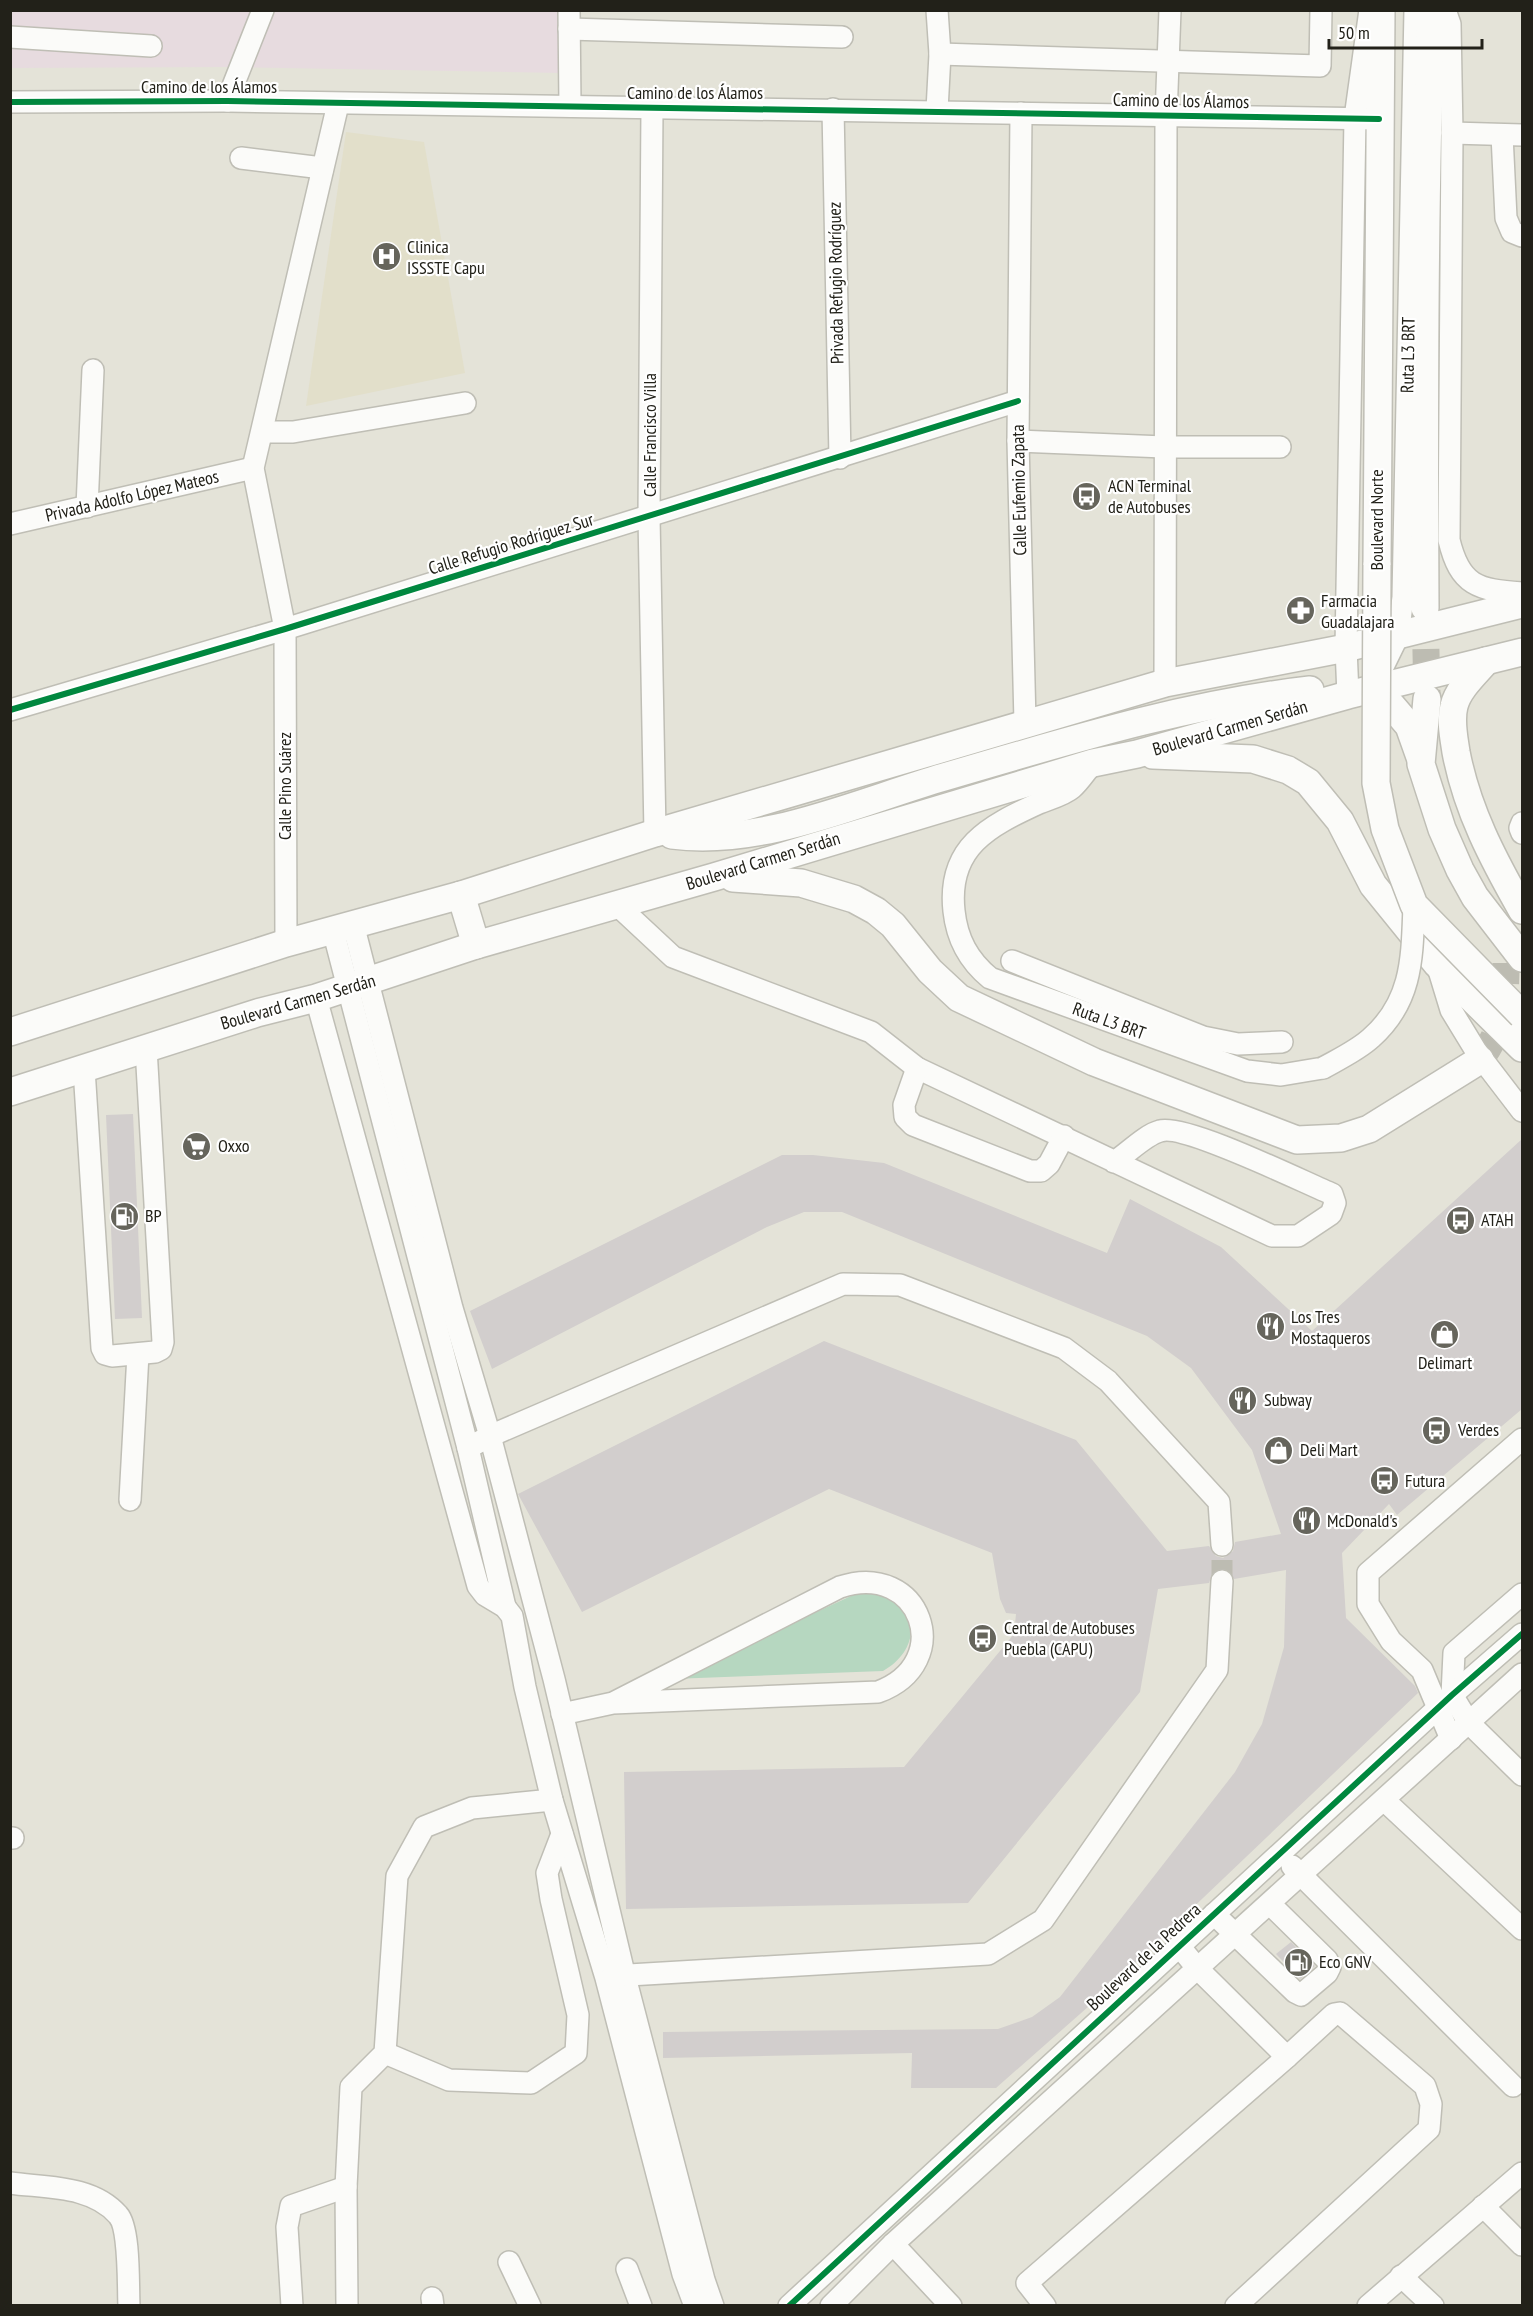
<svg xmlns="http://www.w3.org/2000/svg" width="1533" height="2316" viewBox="0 0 1533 2316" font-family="'PT Sans Narrow',sans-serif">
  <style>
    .industrial { fill: #e7dbdf }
    .built { fill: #e2dfca }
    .green { fill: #b6d7c0 }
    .building { fill: #d2cecd }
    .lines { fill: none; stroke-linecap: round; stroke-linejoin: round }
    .minor-tunnel { stroke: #bdbcb2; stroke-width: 21; stroke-dasharray: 21 10; stroke-linecap: butt }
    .major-tunnel { stroke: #bdbcb2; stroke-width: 27; stroke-dasharray: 27 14; stroke-linecap: butt }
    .minor-casing { stroke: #bfbeb5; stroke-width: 24 }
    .major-casing { stroke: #bfbeb5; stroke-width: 30 }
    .minor { stroke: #fbfbf9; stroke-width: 21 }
    .major { stroke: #fbfbf9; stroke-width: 27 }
    .minor-bridge-casing { stroke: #bfbeb5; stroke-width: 24; stroke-linecap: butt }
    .major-bridge-casing { stroke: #bfbeb5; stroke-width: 30; stroke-linecap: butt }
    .minor-bridge { stroke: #fbfbf9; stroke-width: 21 }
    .major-bridge { stroke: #fbfbf9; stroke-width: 27 }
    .cycleway-casing { stroke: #fff; stroke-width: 10 }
    .cycleway { stroke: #00873e; stroke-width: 6 }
    .labels { text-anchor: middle; stroke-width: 4.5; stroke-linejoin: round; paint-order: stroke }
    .street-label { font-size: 18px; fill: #222119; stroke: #fff }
    .poi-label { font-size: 18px; fill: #222119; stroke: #fff; text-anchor: start }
  </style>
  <rect width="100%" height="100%" fill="#e4e3d8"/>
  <!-- industrial -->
  <polygon class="industrial" points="10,11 564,11 562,73 224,67 11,68"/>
  <!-- built -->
  <polygon class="built" points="346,132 424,142 465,373 306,406"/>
  <!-- green -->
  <path class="green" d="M864 1590C872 1591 885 1591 891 1596 923 1618 914 1654 883 1671L672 1679Z"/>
  <!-- building -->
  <g class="building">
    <polygon points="133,1114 142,1318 115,1319 106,1115"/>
    <polygon points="1522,1139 1522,1409 1397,1515 1389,1504 1342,1553 1346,1618 1415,1686 1418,1693 1097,1999 996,2088 911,2088 912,2053 663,2058 663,2032 998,2029 1032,2017 1060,1997 1235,1772 1262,1724 1284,1647 1286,1570 1234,1579 1229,1571 1222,1568 1212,1574 1209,1583 1158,1589 1140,1692 968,1903 626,1909 624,1772 904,1767 1014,1634 1016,1614 1006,1613 1000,1599 992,1553 829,1489 582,1612 518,1494 824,1341 1076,1440 1167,1551 1209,1546 1216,1556 1223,1558 1233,1551 1235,1542 1281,1534 1252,1450 1191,1368 1147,1336 842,1212 804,1212 767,1227 492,1369 470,1311 782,1155 813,1155 884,1163 1107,1253 1130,1199 1221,1247 1312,1331"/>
    <polygon points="1291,1942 1315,1966 1300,1979 1276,1954"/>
  </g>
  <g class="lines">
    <!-- minor-tunnel -->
    <polyline class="minor-tunnel" points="1222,1581 1222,1545"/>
    <!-- major-tunnel -->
    <g class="major-tunnel">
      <polyline points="1425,608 1427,697"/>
      <path d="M1480 1060C1503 1030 1506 1001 1506 963"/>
    </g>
    <defs>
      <g id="minor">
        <polyline points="569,10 570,106"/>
        <polyline points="937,10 940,54 937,110"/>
        <path d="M1445 10 1450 24 1452 133 1449 540C1460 586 1478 590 1522 593"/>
        <polyline points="569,29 842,37"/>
        <polyline points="10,37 151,46"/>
        <polyline points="940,54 1320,66 1321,10"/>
        <polyline points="227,101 263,10"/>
        <polyline points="10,102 227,101 1379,119"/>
        <polyline points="652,108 649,517 655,833"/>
        <polyline points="833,109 840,458"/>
        <polyline points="1021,113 1018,441 1025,722"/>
        <polyline points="1452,133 1522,135"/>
        <polyline points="1502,135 1506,218 1512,232 1522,236"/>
        <polyline points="241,158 314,167 322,171"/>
        <polyline points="263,432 293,432 465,403"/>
        <polyline points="1018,441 1164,447 1280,447"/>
        <polyline points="87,507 93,370"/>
        <polyline points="10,524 253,468"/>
        <polyline points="1377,679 1398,636 1403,597 1415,10"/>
        <polyline points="1165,683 1166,116 1170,10"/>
        <polyline points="1348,695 1346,648 1355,118 1370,10"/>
        <polyline points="10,710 285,629 1018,401"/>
        <path d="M1093 763C1086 771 1080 781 1072 788 1064 795 1049 799 1039 803 989 826 947 847 954 911 957 939 968 960 990 978L1247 1071 1281 1075 1323 1068"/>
        <polyline points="1522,823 1520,828 1522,833"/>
        <path d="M615 903 673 957 871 1032 917 1068 1272 1236H1298L1331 1214 1335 1203 1332 1194C1303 1182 1184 1123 1160 1131 1145 1135 1128 1153 1114 1162"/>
        <polyline points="353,924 452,1308 490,1436 554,1679 624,1973 704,2280 713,2306"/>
        <polyline points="333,930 468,1448"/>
        <polyline points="286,943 285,629 253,468 338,104"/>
        <polyline points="1012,961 1203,1037 1238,1044 1282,1042"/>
        <polyline points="1437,964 1451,1010 1476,1051 1522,1111"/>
        <polyline points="316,998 478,1586 485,1595 505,1607 512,1616 525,1687 552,1800 606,1978 683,2274 695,2306"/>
        <polyline points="917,1068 904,1105 905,1117 913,1125 1030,1171 1041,1171 1049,1164 1064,1136"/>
        <polyline points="84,1069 102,1348 105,1354 112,1356 155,1352 161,1349 163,1342 146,1048"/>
        <polyline points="130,1500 138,1354"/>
        <polyline points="1522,1594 1454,1653 1452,1695 1469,1723 1522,1775"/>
        <polyline points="505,1607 468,1448 490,1436 843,1284 900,1285 1064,1348 1108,1381 1219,1502 1222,1545"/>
        <path d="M562 1714 613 1703 878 1692C957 1663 921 1560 840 1587L613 1703"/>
        <polyline points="1451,1739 1422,1670 1391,1641 1368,1604 1368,1573 1522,1439"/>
        <polyline points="1384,1800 1522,1929"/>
        <polyline points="10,1838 13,1838"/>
        <polyline points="1292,1866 1513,2086"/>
        <polyline points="1214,1914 1295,1992 1301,1995 1327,1973 1330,1967 1327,1960 1270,1904"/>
        <polyline points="1179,1946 1198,1969 1287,2057 1334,2014 1340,2013 1425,2086 1431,2104 1429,2129 1236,2306"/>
        <polyline points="612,1976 988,1954 1043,1920 1217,1670 1222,1581"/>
        <polyline points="385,2053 449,2080 531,2083 576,2053 578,2015 551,1899 547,1873 562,1834"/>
        <path d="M10 2183C46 2188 92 2185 118 2215 130 2228 128 2286 129 2306"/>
        <polyline points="1483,2206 1522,2245"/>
        <polyline points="893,2244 951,2306"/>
        <polyline points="509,2262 530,2306"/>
        <polyline points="627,2269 641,2306"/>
        <polyline points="1401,2276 1433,2306"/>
        <polyline points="432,2298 433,2306"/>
        <polyline points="292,2306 287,2227 291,2206 346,2187"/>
        <polyline points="347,2306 346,2187 351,2087 385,2053 397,1876 424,1827 472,1808 552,1800"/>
        <polyline points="789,2306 1452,1695 1522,1634"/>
        <polyline points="831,2306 893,2244 1522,1674"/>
        <polyline points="1045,2306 1027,2283 1287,2057"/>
        <polyline points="1368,2306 1522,2173"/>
      </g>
      <g id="major">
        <polyline points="1377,565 1381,10"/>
        <path d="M1425 608C1424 409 1424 210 1431 10"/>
        <path d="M1486 661C1475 674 1458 689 1454 706 1450 721 1454 738 1456 752 1467 810 1493 859 1522 910"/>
        <polyline points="1427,699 1421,764 1442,829 1460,870 1475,897 1522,958"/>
        <polyline points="1392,706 1409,726 1420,757"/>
        <polyline points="1153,755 1253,759 1288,770 1308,782 1340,821 1373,885 1437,964 1522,1048"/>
        <path d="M672 835C762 847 858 802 944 777 1064 742 1185 704 1310 690"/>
        <polyline points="733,878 801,883 854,899 876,911 893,925 930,971 959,998 1094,1062 1297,1140 1341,1138 1369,1129 1480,1060"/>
        <polyline points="461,895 476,945"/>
        <polyline points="10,1032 286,943 461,895 655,833 1165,683 1346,648 1522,604"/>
        <polyline points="10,1092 257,1013 316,998 476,945 714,877 1093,763 1137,754 1348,695 1522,652"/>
      </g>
    </defs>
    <!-- minor casing -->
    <use href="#minor" class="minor-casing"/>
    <!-- major casing -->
    <use href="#major" class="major-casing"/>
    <!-- minor -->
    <use href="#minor" class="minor"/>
    <!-- major -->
    <use href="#major" class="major"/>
    <defs>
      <path id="minor-bridge" d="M1323 1068C1339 1059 1358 1050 1371 1038 1413 1001 1412 957 1414 905"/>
      <polyline id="major-bridge" points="1377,565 1376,783 1385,829 1414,905 1522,1015"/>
    </defs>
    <!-- minor-bridge casing -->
    <use href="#minor-bridge" class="minor-bridge-casing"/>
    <!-- major-bridge casing -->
    <use href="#major-bridge" class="major-bridge-casing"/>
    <!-- minor-bridge -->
    <use href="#minor-bridge" class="minor-bridge"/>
    <!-- major-bridge -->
    <use href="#major-bridge" class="major-bridge"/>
    <defs>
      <g id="cycleway">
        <polyline points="10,102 227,101 1379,119"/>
        <polyline points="10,710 285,629 1018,401"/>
        <polyline points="789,2306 1452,1695 1522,1634"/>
      </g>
    </defs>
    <!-- cycleway casing -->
    <use href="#cycleway" class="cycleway-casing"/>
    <!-- cycleway -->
    <use href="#cycleway" class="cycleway"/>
  </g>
  <!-- icons -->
  <defs>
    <symbol id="hospital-disc" viewBox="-11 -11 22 22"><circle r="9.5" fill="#66655c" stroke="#fff"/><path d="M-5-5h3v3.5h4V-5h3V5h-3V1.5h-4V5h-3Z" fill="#fff"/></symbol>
    <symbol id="bus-disc" viewBox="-11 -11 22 22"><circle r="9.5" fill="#66655c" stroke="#fff"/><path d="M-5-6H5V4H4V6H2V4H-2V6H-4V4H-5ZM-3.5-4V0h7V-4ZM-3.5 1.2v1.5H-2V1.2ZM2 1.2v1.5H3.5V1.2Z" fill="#fff"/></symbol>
    <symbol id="pharmacy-disc" viewBox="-11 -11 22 22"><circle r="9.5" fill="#66655c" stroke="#fff"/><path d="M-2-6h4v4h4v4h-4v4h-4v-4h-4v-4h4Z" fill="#fff"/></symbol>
    <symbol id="supermarket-disc" viewBox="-11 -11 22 22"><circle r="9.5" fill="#66655c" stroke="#fff"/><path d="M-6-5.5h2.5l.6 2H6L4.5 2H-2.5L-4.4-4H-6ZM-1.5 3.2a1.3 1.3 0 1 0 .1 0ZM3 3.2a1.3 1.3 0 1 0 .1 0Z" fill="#fff"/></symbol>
    <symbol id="fuel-disc" viewBox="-11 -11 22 22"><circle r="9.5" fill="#66655c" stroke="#fff"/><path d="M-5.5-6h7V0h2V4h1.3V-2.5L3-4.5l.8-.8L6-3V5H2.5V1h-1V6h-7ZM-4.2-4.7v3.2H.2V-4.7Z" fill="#fff"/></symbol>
    <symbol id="restaurant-disc" viewBox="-11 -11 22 22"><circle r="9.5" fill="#66655c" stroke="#fff"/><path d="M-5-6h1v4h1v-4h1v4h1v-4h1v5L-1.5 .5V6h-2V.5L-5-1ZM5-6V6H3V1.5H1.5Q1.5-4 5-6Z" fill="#fff"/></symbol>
    <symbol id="shop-disc" viewBox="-11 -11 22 22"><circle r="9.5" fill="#66655c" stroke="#fff"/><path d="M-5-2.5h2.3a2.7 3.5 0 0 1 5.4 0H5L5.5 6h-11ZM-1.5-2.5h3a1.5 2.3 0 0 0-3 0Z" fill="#fff"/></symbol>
  </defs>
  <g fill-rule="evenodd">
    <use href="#hospital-disc" x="370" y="240" width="33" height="33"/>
    <use href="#bus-disc" x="1070" y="480" width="33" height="33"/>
    <use href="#pharmacy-disc" x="1284" y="594" width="33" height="33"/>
    <use href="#supermarket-disc" x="180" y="1130" width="33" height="33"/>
    <use href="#fuel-disc" x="108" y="1200" width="33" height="33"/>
    <use href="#bus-disc" x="1444" y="1204" width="33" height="33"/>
    <use href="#restaurant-disc" x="1254" y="1310" width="33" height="33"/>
    <use href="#shop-disc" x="1428" y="1318" width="33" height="33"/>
    <use href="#restaurant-disc" x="1226" y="1384" width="33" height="33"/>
    <use href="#bus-disc" x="1420" y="1414" width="33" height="33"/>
    <use href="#shop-disc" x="1262" y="1434" width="33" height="33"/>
    <use href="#bus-disc" x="1368" y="1464" width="33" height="33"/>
    <use href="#restaurant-disc" x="1290" y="1504" width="33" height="33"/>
    <use href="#bus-disc" x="966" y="1622" width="33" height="33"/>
    <use href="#fuel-disc" x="1282" y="1946" width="33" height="33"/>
  </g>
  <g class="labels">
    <!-- street labels -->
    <g class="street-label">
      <text x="209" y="93">Camino de los Álamos</text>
      <text x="695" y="99">Camino de los Álamos</text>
      <text transform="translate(1181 101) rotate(1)" y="6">Camino de los Álamos</text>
      <text transform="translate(836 283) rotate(-91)" y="6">Privada Refugio Rodríguez</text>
      <text transform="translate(1408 355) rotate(-89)" y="6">Ruta L3 BRT</text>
      <text transform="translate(650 435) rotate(-90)" y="6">Calle Francisco Villa</text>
      <text transform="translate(1019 490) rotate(-91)" y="6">Calle Eufemio Zapata</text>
      <text transform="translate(132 496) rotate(-13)" y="6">Privada Adolfo López Mateos</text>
      <text transform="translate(1377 520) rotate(-90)" y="6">Boulevard Norte</text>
      <text transform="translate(511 544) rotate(-17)" y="6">Calle Refugio Rodríguez Sur</text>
      <text transform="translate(1230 728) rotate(-16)" y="6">Boulevard Carmen Serdán</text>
      <text transform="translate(285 786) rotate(-90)" y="6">Calle Pino Suárez</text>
      <text transform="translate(763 861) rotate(-17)" y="6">Boulevard Carmen Serdán</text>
      <text transform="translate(298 1002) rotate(-16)" y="6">Boulevard Carmen Serdán</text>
      <text transform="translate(1109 1021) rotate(20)" y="6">Ruta L3 BRT</text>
      <text transform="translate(1144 1957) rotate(-43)" y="6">Boulevard de la Pedrera</text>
    </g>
    <!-- poi labels -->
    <g class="poi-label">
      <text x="407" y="253">Clinica<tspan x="407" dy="21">ISSSTE Capu</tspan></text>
      <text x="1108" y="492">ACN Terminal<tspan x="1108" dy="21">de Autobuses</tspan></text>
      <text x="1321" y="607">Farmacia<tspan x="1321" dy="21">Guadalajara</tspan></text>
      <text x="218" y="1152">Oxxo</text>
      <text x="145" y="1222">BP</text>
      <text x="1481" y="1226">ATAH</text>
      <text x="1291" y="1323">Los Tres<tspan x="1291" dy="21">Mostaqueros</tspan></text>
      <text x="1445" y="1369" text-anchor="middle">Delimart</text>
      <text x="1264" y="1406">Subway</text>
      <text x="1458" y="1436">Verdes</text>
      <text x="1300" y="1456">Deli Mart</text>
      <text x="1405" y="1487">Futura</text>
      <text x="1327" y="1527">McDonald's</text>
      <text x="1004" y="1634">Central de Autobuses<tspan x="1004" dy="21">Puebla (CAPU)</tspan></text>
      <text x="1319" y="1968">Eco GNV</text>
    </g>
  </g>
  <!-- border -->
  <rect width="1533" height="2316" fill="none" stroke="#222119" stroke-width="24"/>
  <!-- scale -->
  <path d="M1329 39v9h153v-9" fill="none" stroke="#222119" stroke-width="3"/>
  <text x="1338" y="39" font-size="18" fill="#222119" stroke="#ffffff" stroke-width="4.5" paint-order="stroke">50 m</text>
</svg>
